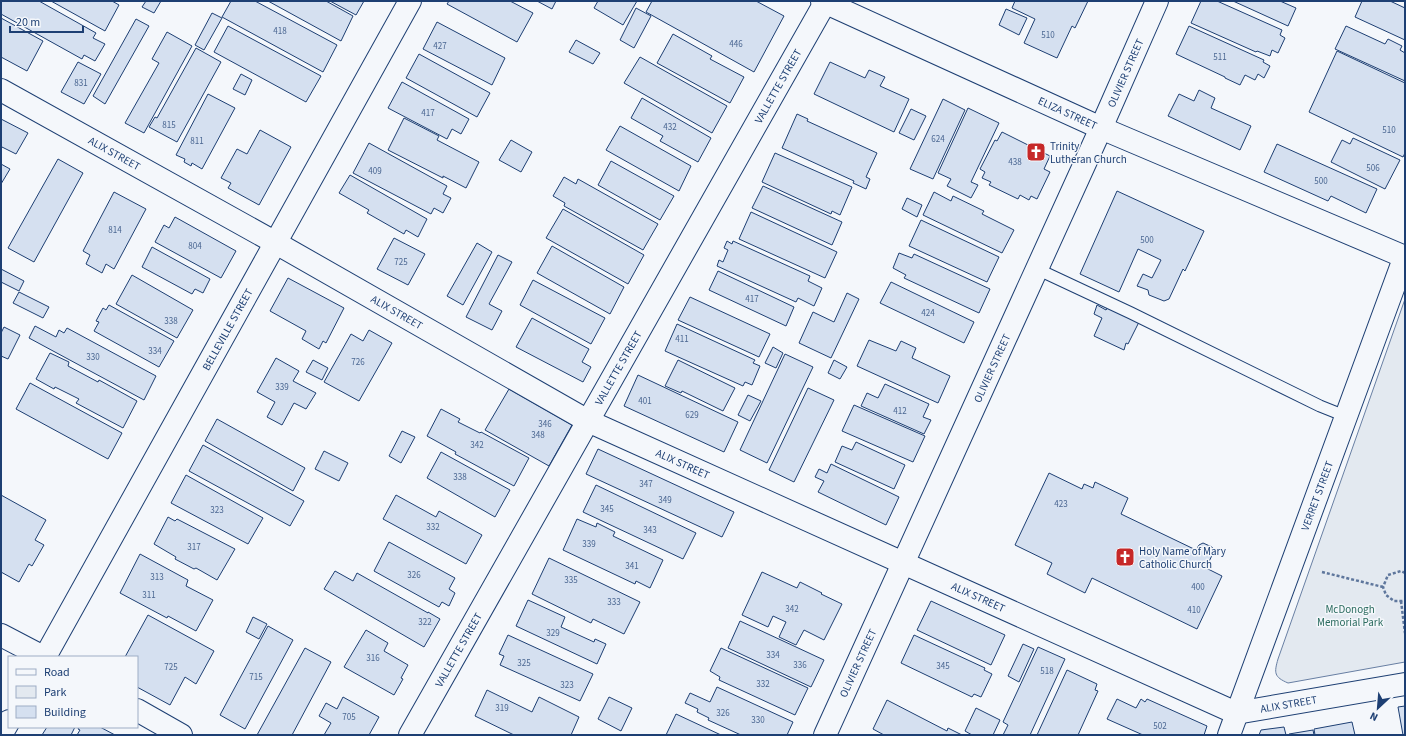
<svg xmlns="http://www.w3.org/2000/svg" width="1406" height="736" viewBox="0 0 1406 736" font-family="'Source Sans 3',sans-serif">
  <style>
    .green { fill: #e3e9f0; stroke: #687fa3 }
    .building { fill: #d5e0f0; stroke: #1d3f73 }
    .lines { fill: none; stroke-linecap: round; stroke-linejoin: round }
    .lane-casing { stroke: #1d3f73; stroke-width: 13 }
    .street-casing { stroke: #1d3f73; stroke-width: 24 }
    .secondary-casing { stroke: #1d3f73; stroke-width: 24 }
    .path { stroke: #5e769c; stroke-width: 2.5; stroke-dasharray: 3 2; stroke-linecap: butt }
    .lane { stroke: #f4f7fb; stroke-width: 11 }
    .street { stroke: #f4f7fb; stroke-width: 22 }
    .secondary { stroke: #f4f7fb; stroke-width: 22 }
    .labels { text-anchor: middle; stroke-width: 3; stroke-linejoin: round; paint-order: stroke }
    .number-label { font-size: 9px; fill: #4b6792 }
    .street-label { font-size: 11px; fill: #1d3f73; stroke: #f4f7fb }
    .poi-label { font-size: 11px; fill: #1d3f73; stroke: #f4f7fb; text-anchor: start }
    .park-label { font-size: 11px; fill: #2c6c60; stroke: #f4f7fb }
  </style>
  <rect width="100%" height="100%" fill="#f4f7fb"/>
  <!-- green -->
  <path class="green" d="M1405 299V662L1288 683C1274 677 1274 673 1278 659Z"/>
  <!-- building -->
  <g class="building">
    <polygon points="1,1 39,1 96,33 93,38 105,44 95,61 84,55 82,59 1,14"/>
    <polygon points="51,1 112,1 119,5 105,31"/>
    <polygon points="146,1 161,1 154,13 142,7"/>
    <polygon points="231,1 255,1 337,45 323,72 222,17"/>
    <polygon points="268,1 326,1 353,16 341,41"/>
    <polygon points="330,1 364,1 356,15"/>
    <polygon points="449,1 510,1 533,13 517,42 447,4"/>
    <polygon points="537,1 556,1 552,9"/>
    <polygon points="598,1 637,1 623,25 594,8"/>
    <polygon points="652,1 756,1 784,16 754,72 646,12"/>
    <polygon points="1015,1 1088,1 1075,28 1072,26 1057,58 1024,43 1035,19 1012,8"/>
    <polygon points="1201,1 1217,1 1282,30 1280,35 1285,38 1278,53 1272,50 1270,56 1257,51 1256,52 1191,23"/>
    <polygon points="1233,1 1280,1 1296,8 1288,26"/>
    <polygon points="1362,1 1390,1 1405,8 1405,40 1355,17"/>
    <polygon points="636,8 651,16 634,48 620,40"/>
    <polygon points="1006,9 1027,18 1019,35 999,25"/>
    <polygon points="212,13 222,18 204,50 195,45"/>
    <polygon points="1,18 43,41 27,71 1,57"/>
    <polygon points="136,19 149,26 105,104 93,96"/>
    <polygon points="437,22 505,58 492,85 423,49"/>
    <polygon points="228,26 321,76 306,102 214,52"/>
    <polygon points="1189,26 1264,60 1263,62 1270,66 1264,78 1258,74 1255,80 1245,75 1240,85 1225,78 1225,77 1176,54"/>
    <polygon points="1346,26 1385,44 1388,39 1402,46 1400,50 1405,53 1405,81 1335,49"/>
    <polygon points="167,32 192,46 144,133 125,123 159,63 152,59"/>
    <polygon points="673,34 712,56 710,59 744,77 730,103 657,63"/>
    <polygon points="576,40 600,53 593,64 569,52"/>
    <polygon points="196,48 221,62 177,142 149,127 155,117 157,118"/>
    <polygon points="1337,51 1405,83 1405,153 1403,157 1309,112"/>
    <polygon points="419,54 490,93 477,117 406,78"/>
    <polygon points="640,57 727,106 712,133 624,83"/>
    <polygon points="78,62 101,74 84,104 61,92"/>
    <polygon points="830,62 865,78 869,70 885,77 880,86 909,99 894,132 814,94"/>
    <polygon points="241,74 252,80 245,95 233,89"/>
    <polygon points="402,82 469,119 461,134 452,129 447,139 388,108"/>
    <polygon points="1199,90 1215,98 1211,108 1251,126 1240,150 1168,116 1179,94 1194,101"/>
    <polygon points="208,94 235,108 202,169 192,163 191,166 184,162 185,159 176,155"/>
    <polygon points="642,98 711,138 698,162 660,141 663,136 631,118"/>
    <polygon points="943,99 965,110 933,179 910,169"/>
    <polygon points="968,108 999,123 971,182 978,185 971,198 947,186 951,179 938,173"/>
    <polygon points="911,109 926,116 914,140 899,133"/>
    <polygon points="797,114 808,119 807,121 877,153 866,177 870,179 866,189 853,183 854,181 782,148"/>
    <polygon points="404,118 439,136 437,140 479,162 466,188 443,176 443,178 388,150"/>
    <polygon points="1,119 28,133 16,154 2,147 1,149"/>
    <polygon points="620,126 691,166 679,191 606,150"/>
    <polygon points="260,130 291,147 259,205 228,188 231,183 221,178 237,149 247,154"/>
    <polygon points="1002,132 1050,156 1044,169 1050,172 1037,199 1031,196 1029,200 1020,195 1018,199 989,185 991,182 982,178 985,172 980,169 995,140 997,141"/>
    <polygon points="1353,138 1400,160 1385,189 1331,162 1342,140 1350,144"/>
    <polygon points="511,140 532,152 521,172 499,160"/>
    <polygon points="369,143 447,186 443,194 451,198 443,213 434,208 431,214 353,173"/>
    <polygon points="1277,144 1377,189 1366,213 1331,196 1328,201 1264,172"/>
    <polygon points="775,153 852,187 840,215 832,211 831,214 762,182"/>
    <polygon points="58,159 83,173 34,262 8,248"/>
    <polygon points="611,161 674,196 660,220 598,185"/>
    <polygon points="1,164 10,169 1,184"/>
    <polygon points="350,175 427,219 418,237 406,230 404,234 367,213 369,210 339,193"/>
    <polygon points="564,177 576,184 578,179 658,224 643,250 564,206 565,203 553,196"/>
    <polygon points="763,186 842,222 832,245 752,208"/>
    <polygon points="1117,191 1204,231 1185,271 1183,269 1169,299 1164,301 1149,295 1148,290 1137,286 1143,274 1152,278 1161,260 1138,249 1119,292 1080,274"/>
    <polygon points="114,192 146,209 114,269 106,264 102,273 86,264 90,255 83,251"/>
    <polygon points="934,192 951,201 953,196 984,211 982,214 1014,230 1002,253 923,215"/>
    <polygon points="907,198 922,205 917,217 902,209"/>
    <polygon points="563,209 644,255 628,284 546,238"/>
    <polygon points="751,212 837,252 825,278 739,239"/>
    <polygon points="175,217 236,251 221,278 155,242 164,225 169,228"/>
    <polygon points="921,220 999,257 987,282 909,246"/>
    <polygon points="394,238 425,254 408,285 377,269"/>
    <polygon points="727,241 732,244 733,241 810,276 808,281 822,288 814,306 798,298 796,302 717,266 719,260 723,262 728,250 724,248"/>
    <polygon points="477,243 492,252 463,305 447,296"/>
    <polygon points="552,246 624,287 610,314 537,273"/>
    <polygon points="152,247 210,279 203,293 195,289 192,294 142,267"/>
    <polygon points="899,253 912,258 914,254 990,289 979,313 904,278 906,275 893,268"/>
    <polygon points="498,255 512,262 489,304 502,311 492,330 466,317"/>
    <polygon points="1,269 24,281 19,291 1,282"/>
    <polygon points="718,271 794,307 786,326 709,290"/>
    <polygon points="132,275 193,310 177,338 116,304"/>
    <polygon points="288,278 344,308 326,343 323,341 319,349 302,339 306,331 270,311"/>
    <polygon points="533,280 605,318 591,344 520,305"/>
    <polygon points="891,282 974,322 964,343 880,303"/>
    <polygon points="19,292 49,307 43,318 13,303"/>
    <polygon points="847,293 859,299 831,358 799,343 813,312 834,322"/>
    <polygon points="690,297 770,334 759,357 678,320"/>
    <polygon points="109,305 174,341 159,367 94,331 99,322 96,321 103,308 106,310"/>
    <polygon points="1097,305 1106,310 1108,307 1139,322 1128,344 1126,343 1124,350 1094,336 1102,318 1094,314"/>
    <polygon points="532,318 589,349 582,362 591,367 583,382 516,347"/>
    <polygon points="677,324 755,360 753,363 760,366 752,385 745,382 743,386 665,351"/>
    <polygon points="35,326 56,337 59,330 64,333 67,328 156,376 144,400 29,338"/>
    <polygon points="4,327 20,335 8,359 1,356 1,333"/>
    <polygon points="369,330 392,343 359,401 324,382 351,334 363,341"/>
    <polygon points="869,340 896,351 901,341 916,348 912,358 950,376 938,403 857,366"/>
    <polygon points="773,347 783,353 776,368 765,363"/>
    <polygon points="50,353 69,362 68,366 98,382 99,380 137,401 123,428 76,403 79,399 55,387 54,389 36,379"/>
    <polygon points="785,354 813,367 767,463 740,450"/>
    <polygon points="276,358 299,371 293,381 316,393 306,409 294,403 282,425 267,417 275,402 257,392"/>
    <polygon points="313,360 328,368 322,380 306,372"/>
    <polygon points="678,360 735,388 723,411 682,391 681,393 665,386"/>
    <polygon points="834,360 847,367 840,379 828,373"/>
    <polygon points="638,375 738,422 724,452 624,406"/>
    <polygon points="30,383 122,433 108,459 16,409"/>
    <polygon points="885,384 929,404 923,417 931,420 924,434 861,406 867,393 878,398"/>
    <polygon points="808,388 834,400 794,482 769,470"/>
    <polygon points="509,389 572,425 549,466 485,430"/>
    <polygon points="748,395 761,401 750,421 738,415"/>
    <polygon points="854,405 925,436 913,462 842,431"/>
    <polygon points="441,409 460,419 458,422 480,433 481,432 529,458 514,486 455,454 456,452 427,436"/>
    <polygon points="217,419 305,468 293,491 205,441"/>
    <polygon points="402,431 415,437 401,463 389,456"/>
    <polygon points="856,442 905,465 894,489 835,462 842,446 852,450"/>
    <polygon points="203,445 304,501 290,526 189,471"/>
    <polygon points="598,449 734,512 722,537 586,474"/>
    <polygon points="324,451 348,463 339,481 315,469"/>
    <polygon points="441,452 510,490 495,517 427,478"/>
    <polygon points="831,464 899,497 886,525 818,492 824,481 815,477 819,469 827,473"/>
    <polygon points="1049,473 1082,489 1084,484 1093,488 1095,482 1128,498 1121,514 1196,550 1199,545 1203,543 1212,547 1214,551 1206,568 1222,576 1197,629 1092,578 1085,593 1047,574 1052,563 1015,545"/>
    <polygon points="186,475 263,518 248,544 171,503"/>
    <polygon points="596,485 696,533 683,559 583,512"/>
    <polygon points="1,495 46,520 35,540 44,545 32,566 29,564 19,582 1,572"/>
    <polygon points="396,495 436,517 439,511 482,535 466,564 383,519"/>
    <polygon points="168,517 175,521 177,519 235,549 217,580 196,568 194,569 175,559 176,557 154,544"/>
    <polygon points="577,519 596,527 597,523 615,532 613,536 663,560 650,588 636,581 635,584 563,550"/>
    <polygon points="389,542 455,578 449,589 455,593 449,606 442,602 439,607 374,571"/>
    <polygon points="140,554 188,580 186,586 213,600 196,631 168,616 167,618 120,593"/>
    <polygon points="549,558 640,602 624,634 593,619 591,623 532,594"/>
    <polygon points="335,571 353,581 357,573 428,613 428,612 440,619 424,647 324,589"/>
    <polygon points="762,572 797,588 800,582 822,593 821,594 842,604 824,640 804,630 796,645 779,637 786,622 773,616 768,627 742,615"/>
    <polygon points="528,600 565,617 561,627 594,642 595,639 606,644 597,664 516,626"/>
    <polygon points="931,601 1005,635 991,665 917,630"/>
    <polygon points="148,615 214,651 196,684 185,677 170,705 137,687 137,657 125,657"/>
    <polygon points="253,617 267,624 259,639 246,632"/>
    <polygon points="740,621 824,660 811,687 728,648"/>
    <polygon points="268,626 293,640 245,729 220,715"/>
    <polygon points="366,630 388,643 384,651 408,665 401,678 403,679 394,695 344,667"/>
    <polygon points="508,635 593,674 580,701 500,665 504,656 499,654"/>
    <polygon points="914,635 985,668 984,670 992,674 981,697 974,694 972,697 901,663"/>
    <polygon points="1023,644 1034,649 1019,682 1008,676"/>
    <polygon points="1038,647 1065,659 1030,735 1003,735 1008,725 1003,722"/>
    <polygon points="305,648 331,662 292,735 257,735"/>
    <polygon points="721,648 808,688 795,715 719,680 720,677 710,671"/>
    <polygon points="1067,670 1097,684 1095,690 1098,691 1078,735 1037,735"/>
    <polygon points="717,687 793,722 787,735 741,735 708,720 709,718 697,712 698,709 685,703 690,693 710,702"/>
    <polygon points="487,690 532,712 539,697 579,717 571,735 514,735 475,716"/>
    <polygon points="343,697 379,717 369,735 324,735 331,723 319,716 326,703 337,709"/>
    <polygon points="609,697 632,708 621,731 598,719"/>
    <polygon points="1117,699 1136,708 1141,699 1145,702 1147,699 1207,726 1204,735 1143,735 1107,719"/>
    <polygon points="887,700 947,731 948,728 962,735 884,735 873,729"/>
    <polygon points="1405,706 1405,735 1403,735 1398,707"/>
    <polygon points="976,708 1000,720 993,735 972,735 965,731"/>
    <polygon points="676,714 721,735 666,735"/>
    <polygon points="1352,722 1355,735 1315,735 1314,729"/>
    <polygon points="47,727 75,727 71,735 42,735"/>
    <polygon points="79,727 100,727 115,735 77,735 80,730 78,729"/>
    <polygon points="1284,727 1286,735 1259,735 1261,730"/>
    <polygon points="1313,730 1314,735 1289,735 1289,734"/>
  </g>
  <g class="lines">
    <defs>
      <polyline id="lane" points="1037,269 1131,313 1320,406 1345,416"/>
      <g id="street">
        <path id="s1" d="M822 1 1101 128 1405 257"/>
        <path id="s2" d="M1 90 276 243 588 421 1236 713 1405 684"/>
        <polyline points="1,635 43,657"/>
        <path id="s3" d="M45 657 410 1"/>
        <polyline points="137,710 181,735"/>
        <polyline points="1,735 9,721"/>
        <path id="s4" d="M825 735 1101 128 1157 1"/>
      </g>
      <g id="secondary">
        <path id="s5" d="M410 735 826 1"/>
        <path id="s6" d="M1229 735 1405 256"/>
      </g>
    </defs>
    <!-- lane casing -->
    <use href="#lane" class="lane-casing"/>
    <!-- street casing -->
    <use href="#street" class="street-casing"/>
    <!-- secondary casing -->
    <use href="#secondary" class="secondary-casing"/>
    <!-- path -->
    <g class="path">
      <polyline points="1322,572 1383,587"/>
      <polyline points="1405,573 1401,571 1388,575 1383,587 1386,595 1394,601 1405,601"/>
      <polyline points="1401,601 1405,633"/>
    </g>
    <!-- lane -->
    <use href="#lane" class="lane"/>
    <!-- street -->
    <use href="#street" class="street"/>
    <!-- secondary -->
    <use href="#secondary" class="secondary"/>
  </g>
  <!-- icons -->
  <defs>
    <symbol id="church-square" viewBox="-11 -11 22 22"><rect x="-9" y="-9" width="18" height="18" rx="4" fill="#c62828" stroke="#f4f7fb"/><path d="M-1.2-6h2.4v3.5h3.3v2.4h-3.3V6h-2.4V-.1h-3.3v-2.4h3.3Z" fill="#fff"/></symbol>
  </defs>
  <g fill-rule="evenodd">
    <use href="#church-square" x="1025" y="141" width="22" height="22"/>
    <use href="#church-square" x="1114" y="546" width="22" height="22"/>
  </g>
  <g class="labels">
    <!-- number labels -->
    <g class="number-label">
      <text x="280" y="34">418</text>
      <text x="1048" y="38">510</text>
      <text x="736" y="47">446</text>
      <text x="440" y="49">427</text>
      <text x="1220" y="60">511</text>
      <text x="81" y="86">831</text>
      <text x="428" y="116">417</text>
      <text x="169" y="128">815</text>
      <text x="670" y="130">432</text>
      <text x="1389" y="133">510</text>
      <text x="938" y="142">624</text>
      <text x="197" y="144">811</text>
      <text x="1015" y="165">438</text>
      <text x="1373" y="171">506</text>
      <text x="375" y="174">409</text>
      <text x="1321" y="184">500</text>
      <text x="115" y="233">814</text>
      <text x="1147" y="243">500</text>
      <text x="195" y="249">804</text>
      <text x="401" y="265">725</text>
      <text x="752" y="302">417</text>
      <text x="928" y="316">424</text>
      <text x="171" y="324">338</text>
      <text x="682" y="342">411</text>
      <text x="155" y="354">334</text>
      <text x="93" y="360">330</text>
      <text x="358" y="365">726</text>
      <text x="282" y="390">339</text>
      <text x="645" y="404">401</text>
      <text x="900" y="414">412</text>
      <text x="692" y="418">629</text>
      <text x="545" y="427">346</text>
      <text x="538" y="438">348</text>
      <text x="477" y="448">342</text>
      <text x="460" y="480">338</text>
      <text x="646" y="487">347</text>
      <text x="665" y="503">349</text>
      <text x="1061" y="507">423</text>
      <text x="607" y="512">345</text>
      <text x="217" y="513">323</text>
      <text x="433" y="530">332</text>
      <text x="650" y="533">343</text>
      <text x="589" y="547">339</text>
      <text x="194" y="550">317</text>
      <text x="632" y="569">341</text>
      <text x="414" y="578">326</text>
      <text x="157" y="580">313</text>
      <text x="571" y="583">335</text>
      <text x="1198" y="590">400</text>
      <text x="149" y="598">311</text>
      <text x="614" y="605">333</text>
      <text x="792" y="612">342</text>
      <text x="1194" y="613">410</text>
      <text x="425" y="625">322</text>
      <text x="553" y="636">329</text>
      <text x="773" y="658">334</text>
      <text x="373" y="661">316</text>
      <text x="524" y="666">325</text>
      <text x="800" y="668">336</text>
      <text x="943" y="669">345</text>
      <text x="171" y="670">725</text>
      <text x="1047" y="674">518</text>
      <text x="256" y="680">715</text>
      <text x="763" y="687">332</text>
      <text x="567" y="688">323</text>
      <text x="502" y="711">319</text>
      <text x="723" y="716">326</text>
      <text x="349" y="720">705</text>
      <text x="758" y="723">330</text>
      <text x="1160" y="729">502</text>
    </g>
    <!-- street labels -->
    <g class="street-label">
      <text dy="4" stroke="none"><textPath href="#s4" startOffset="727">OLIVIER STREET</textPath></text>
      <text dy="4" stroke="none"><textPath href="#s5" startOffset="746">VALLETTE STREET</textPath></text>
      <text dy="4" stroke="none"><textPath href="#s1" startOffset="270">ELIZA STREET</textPath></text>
      <text dy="4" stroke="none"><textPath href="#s2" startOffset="130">ALIX STREET</textPath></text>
      <text dy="4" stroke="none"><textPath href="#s2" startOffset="454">ALIX STREET</textPath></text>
      <text dy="4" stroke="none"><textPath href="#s3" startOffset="375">BELLEVILLE STREET</textPath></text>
      <text dy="4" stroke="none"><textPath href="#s5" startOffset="422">VALLETTE STREET</textPath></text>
      <text dy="4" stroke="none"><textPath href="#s4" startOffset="403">OLIVIER STREET</textPath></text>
      <text dy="4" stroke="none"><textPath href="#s2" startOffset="778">ALIX STREET</textPath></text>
      <text dy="4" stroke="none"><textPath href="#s6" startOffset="255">VERRET STREET</textPath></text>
      <text dy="4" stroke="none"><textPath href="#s2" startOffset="1102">ALIX STREET</textPath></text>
      <text dy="4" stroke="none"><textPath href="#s5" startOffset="98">VALLETTE STREET</textPath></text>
      <text dy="4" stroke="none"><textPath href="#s4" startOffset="79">OLIVIER STREET</textPath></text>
      <text dy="4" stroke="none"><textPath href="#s2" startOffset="1438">ALIX STREET</textPath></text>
    </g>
    <!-- poi labels -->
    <g class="poi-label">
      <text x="1050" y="150">Trinity<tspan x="1050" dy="13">Lutheran Church</tspan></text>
      <text x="1139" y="555">Holy Name of Mary<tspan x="1139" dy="13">Catholic Church</tspan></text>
    </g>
    <!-- park labels -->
    <g class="park-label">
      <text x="1350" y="613">McDonogh<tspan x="1350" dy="13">Memorial Park</tspan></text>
    </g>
  </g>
  <!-- border -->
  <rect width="1406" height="736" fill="none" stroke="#1d3f73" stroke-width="4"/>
  <!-- legend -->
  <rect x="8" y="656" width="130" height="72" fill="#f4f7fb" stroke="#9eadc5"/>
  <rect x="16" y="669" width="20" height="6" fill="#f4f7fb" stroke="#9eadc5"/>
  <text x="44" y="676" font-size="12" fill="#1d3f73">Road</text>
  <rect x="16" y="686" width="20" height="12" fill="#e3e9f0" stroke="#9eadc5"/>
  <text x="44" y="696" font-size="12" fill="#1d3f73">Park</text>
  <rect x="16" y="706" width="20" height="12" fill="#d5e0f0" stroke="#9eadc5"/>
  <text x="44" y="716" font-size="12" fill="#1d3f73">Building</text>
  <!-- north arrow -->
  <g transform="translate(1378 708) rotate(206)" stroke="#f4f7fb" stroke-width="3" paint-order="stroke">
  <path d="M0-3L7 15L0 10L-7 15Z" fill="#1d3f73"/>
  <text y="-6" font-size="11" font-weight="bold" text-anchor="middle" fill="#1d3f73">N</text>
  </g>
  <!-- scale -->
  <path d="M10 26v6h73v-6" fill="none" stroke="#1d3f73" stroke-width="2"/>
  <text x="16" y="26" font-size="12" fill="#1d3f73" stroke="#f4f7fb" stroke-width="3" paint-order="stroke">20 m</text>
</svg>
